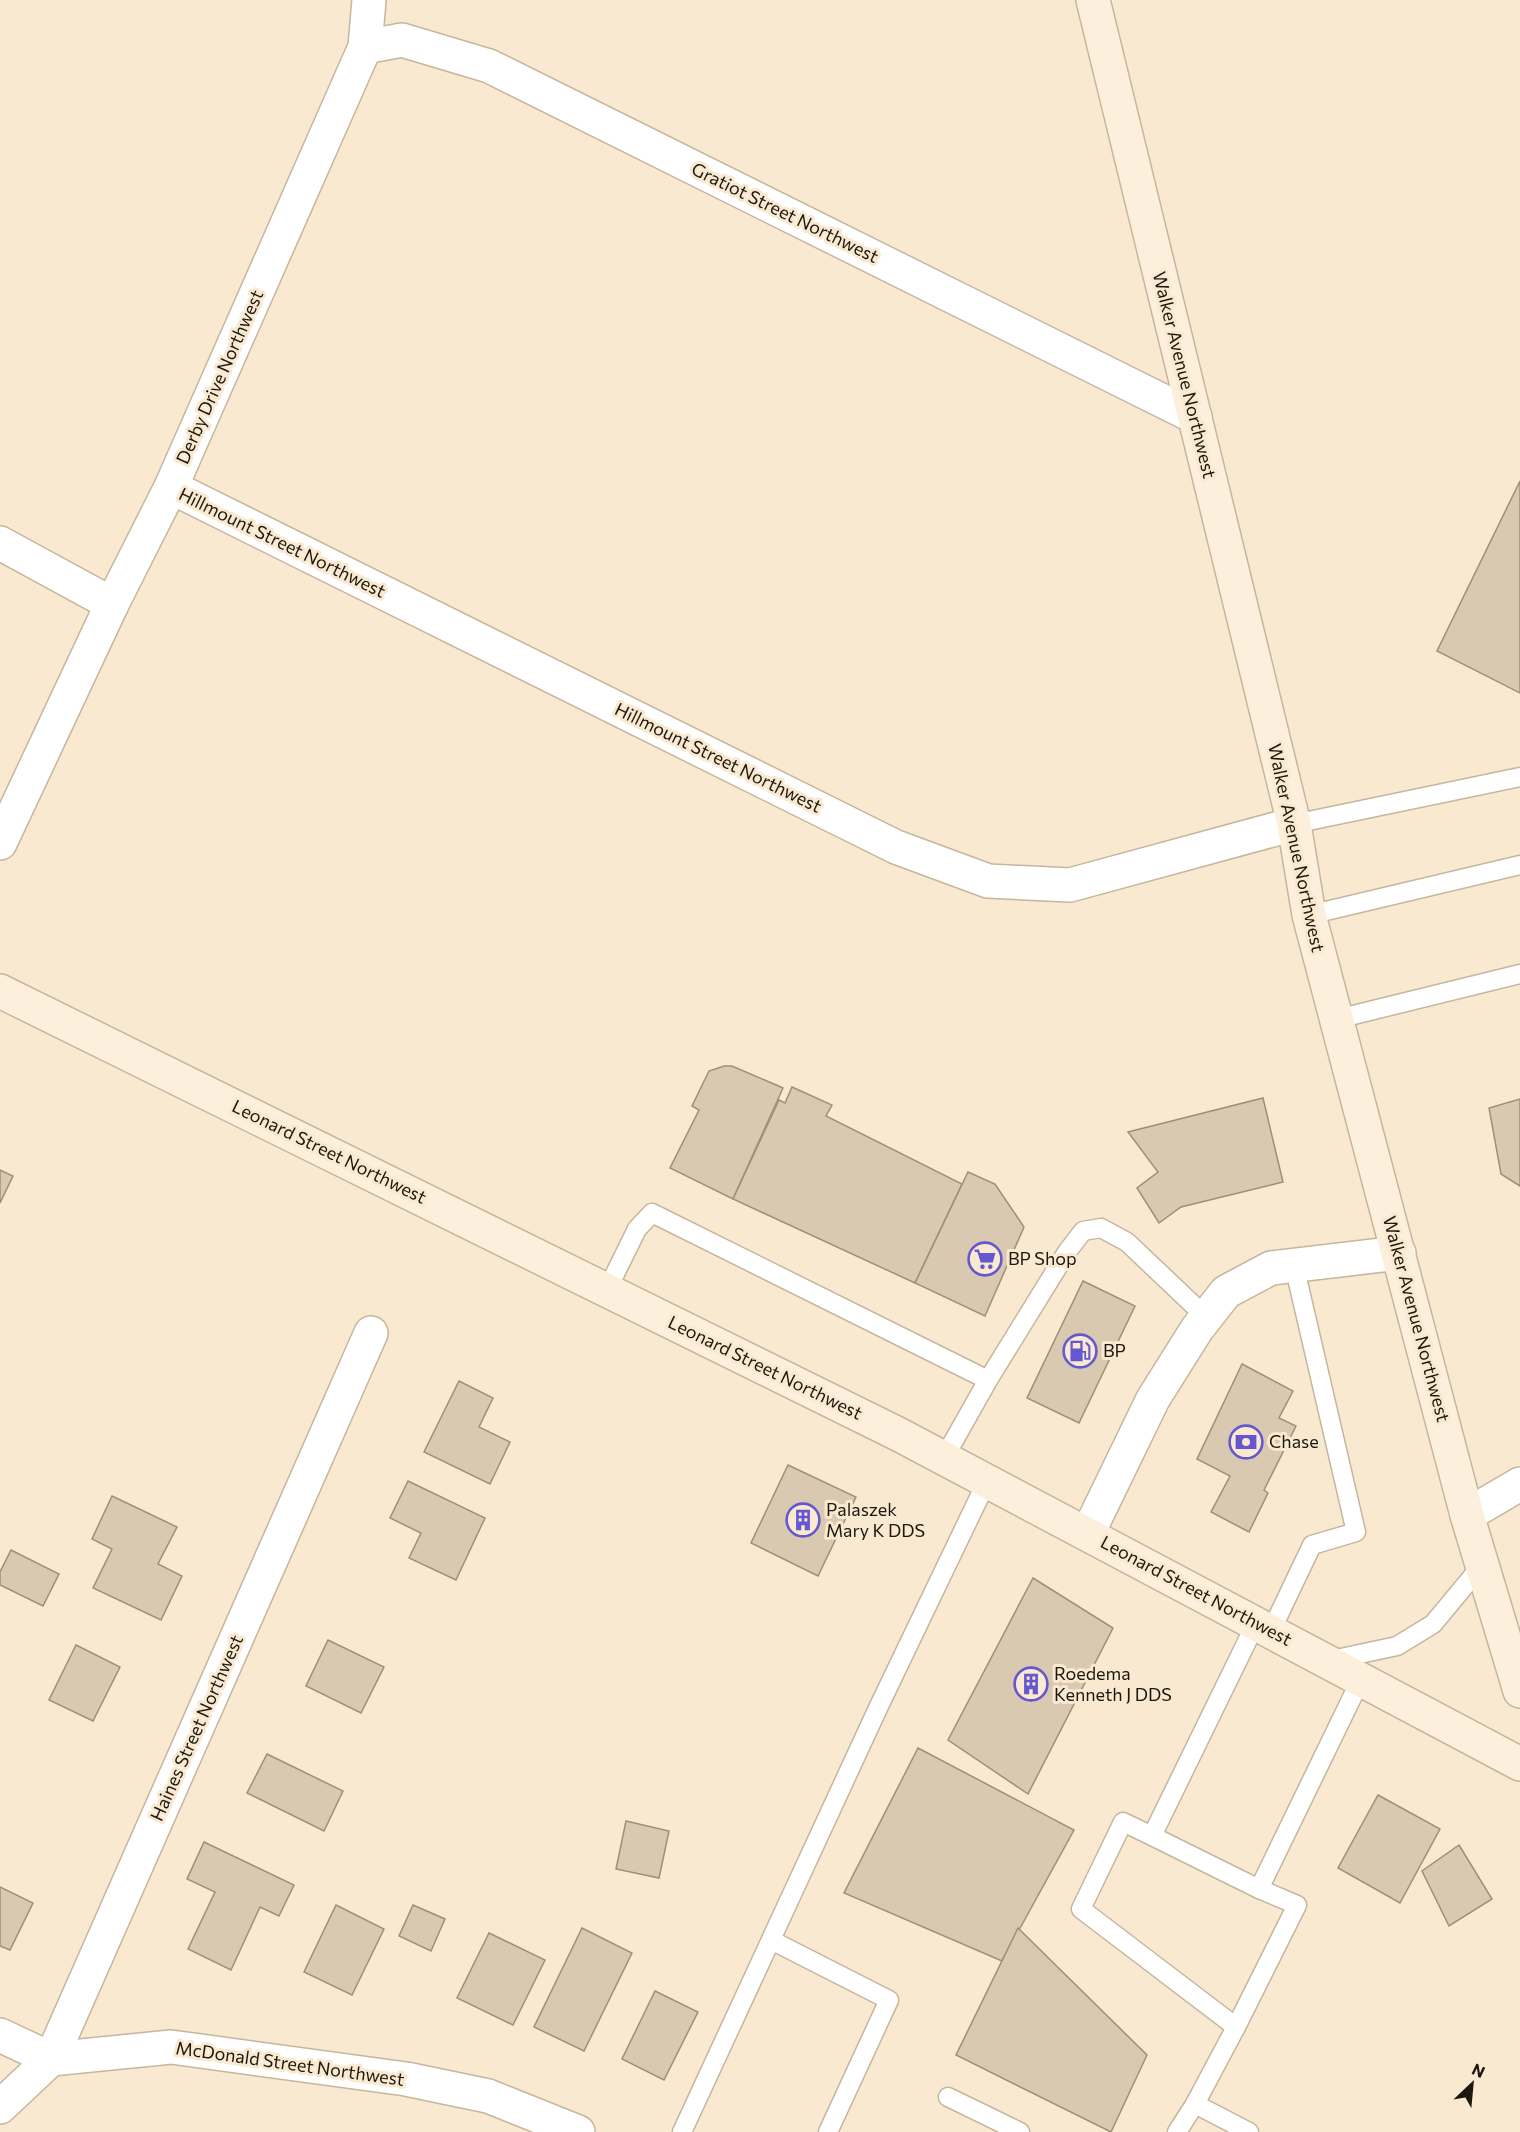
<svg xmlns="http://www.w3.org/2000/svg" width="1520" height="2132" viewBox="0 0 1520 2132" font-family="Commissioner,sans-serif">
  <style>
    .building { fill: #d8c9b0; stroke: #9e9078; stroke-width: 1.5 }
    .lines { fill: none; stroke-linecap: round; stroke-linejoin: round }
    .service-casing { stroke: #c5b69e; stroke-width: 21 }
    .minor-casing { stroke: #c5b69e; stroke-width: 36 }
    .tertiary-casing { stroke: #c5b69e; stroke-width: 36 }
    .secondary-casing { stroke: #c5b69e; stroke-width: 36 }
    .service { stroke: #fff; stroke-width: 18 }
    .minor { stroke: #fff; stroke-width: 33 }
    .tertiary { stroke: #fff; stroke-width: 33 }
    .secondary { stroke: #fcf0dc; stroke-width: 33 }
    .labels { text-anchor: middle; stroke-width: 6; stroke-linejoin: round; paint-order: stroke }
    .street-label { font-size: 18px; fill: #1d180f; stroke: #f9e9d0 }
    .poi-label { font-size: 18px; fill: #1d180f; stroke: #f9e9d0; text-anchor: start }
  </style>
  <rect width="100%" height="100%" fill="#f9e9d0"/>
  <!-- building -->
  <g class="building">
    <polygon points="1520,481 1520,693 1437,651"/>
    <polygon points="724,1066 732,1066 783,1088 733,1199 670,1168 699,1110 692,1106 709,1071"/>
    <polygon points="792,1087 832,1105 826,1116 962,1184 915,1283 733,1199 779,1100 785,1103"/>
    <polygon points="1263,1098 1283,1182 1181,1207 1159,1223 1137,1188 1158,1172 1128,1132"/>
    <polygon points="1520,1099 1520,1186 1501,1174 1489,1108"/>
    <polygon points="0,1170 13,1176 0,1203"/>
    <polygon points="968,1172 995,1184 1024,1227 985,1316 915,1283"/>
    <polygon points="1083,1281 1135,1306 1079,1423 1027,1398"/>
    <polygon points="1242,1364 1293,1391 1279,1418 1296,1426 1264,1490 1268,1493 1249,1532 1211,1512 1230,1476 1197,1459"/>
    <polygon points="459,1381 493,1398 479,1427 510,1442 490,1484 424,1452"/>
    <polygon points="788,1465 856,1497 818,1576 751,1543"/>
    <polygon points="408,1481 485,1518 456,1580 409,1558 421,1533 390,1518"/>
    <polygon points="112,1496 177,1527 158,1564 182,1576 161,1620 93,1588 112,1549 92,1539"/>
    <polygon points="11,1550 59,1574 43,1606 0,1585 0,1572"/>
    <polygon points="1033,1578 1113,1628 1028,1794 948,1740"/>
    <polygon points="328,1640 384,1667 361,1713 306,1686"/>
    <polygon points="76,1645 120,1667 93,1721 49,1700"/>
    <polygon points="918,1748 1074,1830 1002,1961 844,1893"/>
    <polygon points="267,1754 343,1791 324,1831 247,1793"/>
    <polygon points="1378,1795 1440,1829 1400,1903 1338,1868"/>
    <polygon points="626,1821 669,1831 659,1878 616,1869"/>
    <polygon points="204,1842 294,1885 279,1916 260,1907 231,1970 188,1949 215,1892 187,1879"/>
    <polygon points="1459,1845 1492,1899 1449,1926 1422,1871"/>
    <polygon points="0,1887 33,1903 10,1950 0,1946"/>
    <polygon points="336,1905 384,1929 352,1995 304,1972"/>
    <polygon points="413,1905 445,1919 431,1951 399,1936"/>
    <polygon points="582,1928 632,1953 584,2051 534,2027"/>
    <polygon points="1018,1928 1147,2055 1111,2132 956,2055"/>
    <polygon points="489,1933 545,1960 513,2025 457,1998"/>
    <polygon points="655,1991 698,2012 664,2080 622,2059"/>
  </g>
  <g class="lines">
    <defs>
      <g id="service">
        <polyline points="1294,824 1520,777"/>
        <polyline points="1309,915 1520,865"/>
        <polyline points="1337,1019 1520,974"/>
        <polyline points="607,1290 637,1229 652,1213 988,1380 944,1458"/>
        <polyline points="988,1380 1067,1252 1083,1231 1101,1228 1127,1242 1206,1317"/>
        <polyline points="1271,1631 1312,1545 1356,1532 1294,1265"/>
        <polyline points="1327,1661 1397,1646 1433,1624 1482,1565"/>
        <polyline points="1152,1836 1259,1889"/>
        <polyline points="771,1940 889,2000 828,2132"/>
        <polyline points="1236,2027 1297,1905 1259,1889 1361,1679"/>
        <polyline points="948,2097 1020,2132"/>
        <polyline points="682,2132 879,1706 987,1481"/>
        <polyline points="1177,2132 1195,2104"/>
        <polyline points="1249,2132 1195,2104 1236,2027 1081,1909 1123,1822 1152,1836 1256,1623"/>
      </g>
      <g id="minor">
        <polyline points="365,47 402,40 489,66 1195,417"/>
        <polyline points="171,487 896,847 988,881 1070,885 1294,824"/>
        <polyline points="0,543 112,604"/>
        <polyline points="0,843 112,604 171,487 365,47 369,0"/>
        <polyline points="1088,1533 1153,1399 1197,1329 1226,1292 1271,1268 1399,1253"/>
        <polyline points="0,2035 51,2059 171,2047 406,2079 488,2096 578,2132"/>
        <polyline points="0,2107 51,2059 371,1333"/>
      </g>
      <polyline id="tertiary" points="1467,1515 1520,1484"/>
      <g id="secondary">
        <polyline points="1093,0 1294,824 1309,915 1467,1515 1520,1691"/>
        <polyline points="0,991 898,1434 1520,1764"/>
      </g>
    </defs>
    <!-- service casing -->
    <use href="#service" class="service-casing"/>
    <!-- minor casing -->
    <use href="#minor" class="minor-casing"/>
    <!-- tertiary casing -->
    <use href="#tertiary" class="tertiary-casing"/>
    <!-- secondary casing -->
    <use href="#secondary" class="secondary-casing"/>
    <!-- service -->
    <use href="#service" class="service"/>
    <!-- minor -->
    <use href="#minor" class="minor"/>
    <!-- tertiary -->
    <use href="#tertiary" class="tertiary"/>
    <!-- secondary -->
    <use href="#secondary" class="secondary"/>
  </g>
  <!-- icons -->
  <defs>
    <symbol id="supermarket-ring" viewBox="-11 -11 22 22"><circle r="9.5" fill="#f9e9d0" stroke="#6457d0" stroke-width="1.5"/><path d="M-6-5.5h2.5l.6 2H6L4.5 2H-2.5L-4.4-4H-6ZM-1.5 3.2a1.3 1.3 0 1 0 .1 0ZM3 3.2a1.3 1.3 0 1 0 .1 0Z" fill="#6457d0"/></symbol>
    <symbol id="fuel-ring" viewBox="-11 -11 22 22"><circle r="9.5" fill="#f9e9d0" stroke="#6457d0" stroke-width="1.5"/><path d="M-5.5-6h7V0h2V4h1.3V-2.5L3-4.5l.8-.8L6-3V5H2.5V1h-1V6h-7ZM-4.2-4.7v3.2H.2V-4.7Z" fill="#6457d0"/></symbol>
    <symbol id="bank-ring" viewBox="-11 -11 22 22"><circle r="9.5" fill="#f9e9d0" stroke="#6457d0" stroke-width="1.5"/><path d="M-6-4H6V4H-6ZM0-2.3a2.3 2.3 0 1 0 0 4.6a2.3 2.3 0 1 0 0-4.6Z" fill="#6457d0"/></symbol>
    <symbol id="building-ring" viewBox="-11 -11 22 22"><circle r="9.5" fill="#f9e9d0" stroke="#6457d0" stroke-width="1.5"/><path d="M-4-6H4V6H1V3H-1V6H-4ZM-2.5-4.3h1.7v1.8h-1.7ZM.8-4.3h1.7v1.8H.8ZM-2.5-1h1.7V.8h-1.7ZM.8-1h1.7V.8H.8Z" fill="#6457d0"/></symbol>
  </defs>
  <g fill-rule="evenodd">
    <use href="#supermarket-ring" x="966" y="1240" width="38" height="38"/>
    <use href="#fuel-ring" x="1061" y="1332" width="38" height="38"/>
    <use href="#bank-ring" x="1227" y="1423" width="38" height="38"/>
    <use href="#building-ring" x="784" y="1501" width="38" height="38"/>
    <use href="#building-ring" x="1012" y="1665" width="38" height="38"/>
  </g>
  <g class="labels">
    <!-- street labels -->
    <g class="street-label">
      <text transform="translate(785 213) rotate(26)" y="6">Gratiot Street Northwest</text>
      <text transform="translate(1184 375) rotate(76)" y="6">Walker Avenue Northwest</text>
      <text transform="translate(220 377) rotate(-66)" y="6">Derby Drive Northwest</text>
      <text transform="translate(282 543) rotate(26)" y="6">Hillmount Street Northwest</text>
      <text transform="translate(718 758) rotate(26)" y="6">Hillmount Street Northwest</text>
      <text transform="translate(1296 848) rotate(78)" y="6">Walker Avenue Northwest</text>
      <text transform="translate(329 1152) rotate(26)" y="6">Leonard Street Northwest</text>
      <text transform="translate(1416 1319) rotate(75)" y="6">Walker Avenue Northwest</text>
      <text transform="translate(765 1368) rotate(26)" y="6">Leonard Street Northwest</text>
      <text transform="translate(1196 1591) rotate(28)" y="6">Leonard Street Northwest</text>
      <text transform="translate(197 1728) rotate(-66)" y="6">Haines Street Northwest</text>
      <text transform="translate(290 2064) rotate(8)" y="6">McDonald Street Northwest</text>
    </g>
    <!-- poi labels -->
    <g class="poi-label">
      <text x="1008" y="1265">BP Shop</text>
      <text x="1103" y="1357">BP</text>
      <text x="1269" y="1448">Chase</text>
      <text x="826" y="1516">Palaszek<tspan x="826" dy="21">Mary K DDS</tspan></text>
      <text x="1054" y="1680">Roedema<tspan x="1054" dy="21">Kenneth J DDS</tspan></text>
    </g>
  </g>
  <!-- north arrow -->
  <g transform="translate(1472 2084) rotate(26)" stroke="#f9e9d0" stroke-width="4.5" paint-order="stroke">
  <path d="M0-4.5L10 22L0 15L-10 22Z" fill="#1d180f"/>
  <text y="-9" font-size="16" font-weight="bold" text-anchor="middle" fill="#1d180f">N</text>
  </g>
</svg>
